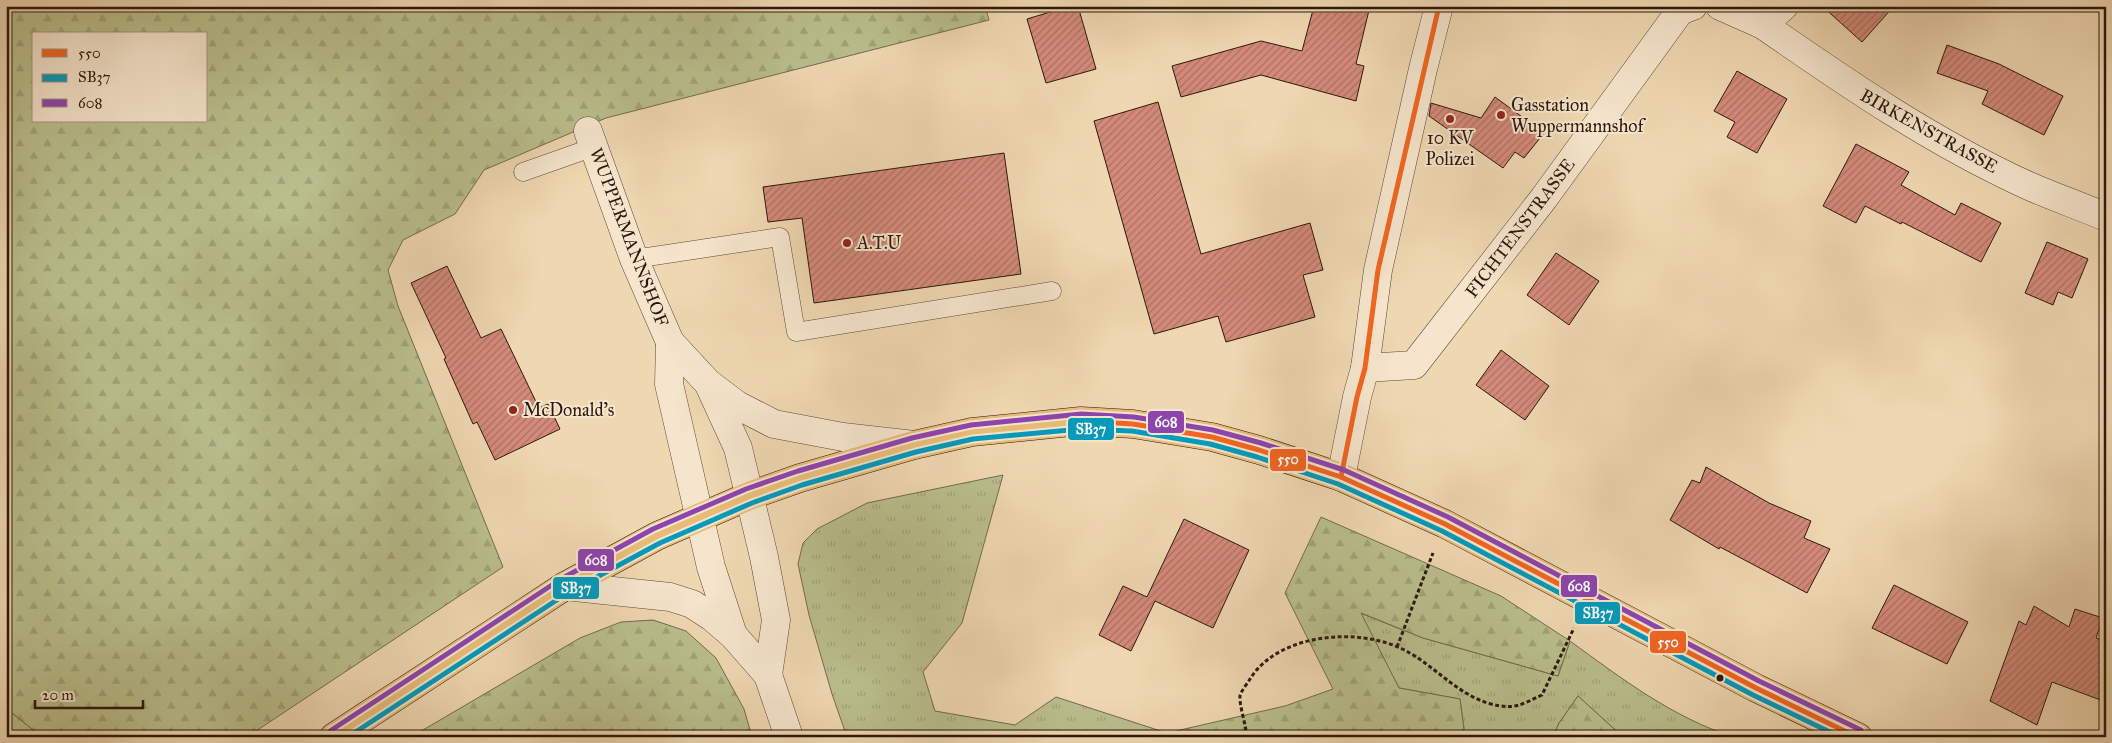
<svg xmlns="http://www.w3.org/2000/svg" width="2112" height="743" viewBox="0 0 2112 743" font-family="'IM FELL Great Primer',serif">
  <style>
    .grass { fill: url(#grass-tufts); stroke: #726b4c }
    .forest { fill: url(#forest-firs); stroke: #726b4c; fill-rule: evenodd }
    .building { fill: url(#building-hatch); stroke: #2c180c }
    .lines { fill: none; stroke-linecap: round; stroke-linejoin: round }
    .service-casing { stroke: #5d4835; stroke-width: 19 }
    .minor-casing { stroke: #5d4835; stroke-width: 29 }
    .primary-casing { stroke: #2c180c; stroke-width: 29 }
    .path { stroke: #2c180c; stroke-width: 3; stroke-dasharray: 4 2.5; stroke-linecap: butt }
    .service { stroke: #f5e5cc; stroke-width: 18 }
    .minor { stroke: #f5e5cc; stroke-width: 28 }
    .primary { stroke: #e8bc78; stroke-width: 28 }
    .bus-1-casing { stroke: #f5e5cc; stroke-width: 9 }
    .bus-2-casing { stroke: #f5e5cc; stroke-width: 9 }
    .bus-3-casing { stroke: #f5e5cc; stroke-width: 9 }
    .bus-1 { stroke: #f26522; stroke-width: 5 }
    .bus-2 { stroke: #049abb; stroke-width: 5 }
    .bus-3 { stroke: #8e44ad; stroke-width: 5 }
    .poi-dot { fill: #8f2418; stroke: #f5e5cc; stroke-width: 2 }
    .bus-dot { fill: #2c180c; stroke: #f5e5cc; stroke-width: 2 }
    .labels { text-anchor: middle; stroke-width: 4; stroke-linejoin: round; paint-order: stroke }
    .poi-label { font-size: 18px; fill: #2c180c; stroke: #f5e5cc; text-anchor: start }
    .street-label { font-size: 18px; fill: #2c180c; stroke: #f5e5cc }
    .line-badge { stroke: #f5e5cc; stroke-width: 2 }
    .badge-label { font-size: 14px; text-anchor: middle; font-weight: bold; fill: #fff }
  </style>
  <defs>
    <pattern id="grass-tufts" width="24" height="20" patternUnits="userSpaceOnUse" patternTransform="scale(1.25)"><rect width="24" height="20" fill="#b9be8c"/><path d="M3 7l-1-3M5 7V3M7 7l1-3M15 17l-1-3M17 17v-4M19 17l1-3" fill="none" stroke="#9fa378"/></pattern>
    <pattern id="forest-firs" width="22" height="20" patternUnits="userSpaceOnUse" patternTransform="scale(1.25)"><rect width="22" height="20" fill="#b9be8c"/><path d="M5 1l3.5 6h-7zM16 11l3.5 6h-7z" fill="#9fa378"/></pattern>
    <pattern id="building-hatch" width="6" height="6" patternUnits="userSpaceOnUse" patternTransform="scale(1.25)"><rect width="6" height="6" fill="#d48a7a"/><path d="M-1 1l2-2M0 6l6-6M5 7l2-2" fill="none" stroke="#ac7062"/></pattern>
  </defs>
  <rect width="100%" height="100%" fill="#efd7b1"/>
  <filter id="stains"><feTurbulence type="fractalNoise" baseFrequency=".004" numOctaves="4"/><feColorMatrix values="0 0 0 0 .2 0 0 0 0 .09 0 0 0 0 .02 0 0 0 .5 -.17"/></filter>
  <radialGradient id="worn" r=".72"><stop offset=".6" stop-color="#630" stop-opacity="0"/><stop offset="1" stop-color="#630" stop-opacity=".3"/></radialGradient>
  <!-- grass -->
  <g class="grass">
    <polygon points="1003,475 962,623 923,672 935,711 1015,725 1056,697 1167,733 1168,737 847,737 832,694 809,615 798,564 803,543 817,529 867,503"/>
    <path d="M1360 613 1423 638 1558 676 1570 641C1621 678 1673 718 1734 737H1623L1578 696 1559 723 1553 737H1460L1464 729 1460 699 1399 688Z"/>
    <polygon points="6,708 42,737 6,737"/>
  </g>
  <!-- forest -->
  <g class="forest">
    <path d="M6 6H985L989 20 606 118 484 170 455 214 403 240 388 270 398 306 503 567 247 737H42L6 708ZM34 34H206V121H34Z"/>
    <polygon points="1321,517 1501,596 1570,641 1558,676 1423,638 1361,613 1399,688 1460,699 1464,729 1460,737 1168,737 1167,733 1285,706 1333,689 1285,593"/>
    <polygon points="653,620 686,631 716,658 744,709 752,737 411,737 580,638 621,622"/>
    <polygon points="1578,696 1623,737 1553,737 1559,723"/>
  </g>
  <!-- building -->
  <g class="building">
    <polygon points="1070,6 1078,6 1096,69 1046,83 1027,19"/>
    <polygon points="1314,6 1370,6 1356,64 1364,66 1356,101 1261,75 1181,97 1172,66 1261,41 1302,51"/>
    <polygon points="1822,6 1894,6 1862,42"/>
    <polygon points="1947,45 1999,64 2063,96 2044,135 1982,104 1988,91 1937,73"/>
    <polygon points="1737,71 1787,99 1757,153 1727,137 1735,122 1714,111"/>
    <polygon points="1495,97 1544,133 1524,158 1515,152 1503,168 1429,116 1431,103 1481,118"/>
    <polygon points="1158,102 1201,254 1310,223 1323,270 1303,275 1315,317 1226,342 1218,316 1154,334 1094,121"/>
    <polygon points="1856,144 1909,172 1901,185 1955,215 1961,203 2001,223 1981,262 1902,222 1901,224 1865,206 1856,223 1823,206"/>
    <polygon points="1004,153 1021,274 814,303 802,218 768,222 763,187"/>
    <polygon points="2047,242 2088,259 2072,298 2058,292 2053,305 2025,293"/>
    <polygon points="1556,253 1599,281 1569,325 1527,295"/>
    <polygon points="447,266 481,338 501,329 539,408 548,404 560,429 495,460 477,422 473,424 444,359 446,358 411,283"/>
    <polygon points="1501,350 1549,386 1525,420 1476,385"/>
    <polygon points="1706,467 1769,503 1811,521 1804,538 1830,549 1807,593 1720,547 1719,549 1670,520 1692,480 1700,483"/>
    <polygon points="1184,519 1249,550 1213,628 1155,601 1131,651 1099,635 1123,586 1147,597"/>
    <polygon points="1894,585 1968,622 1947,664 1872,628"/>
    <polygon points="2034,606 2069,627 2075,609 2103,618 2096,638 2106,642 2106,702 2052,682 2037,725 1990,701 2019,621 2026,625"/>
  </g>
  <g class="lines">
    <defs>
      <g id="service">
        <polyline points="523,172 594,147"/>
        <polyline points="634,259 780,237 796,332 1052,291"/>
      </g>
      <g id="minor">
        <polyline points="1720,6 1763,25 1784,6"/>
        <path d="M1763 25C1848 84 1934 143 2029 186 2054 197 2080 206 2106 217"/>
        <polyline points="588,131 634,259 670,342 708,383 737,405 774,424 843,437 914,445"/>
        <polyline points="670,342 669,384 711,567 733,635"/>
        <polyline points="1365,368 1414,365 1544,198 1680,11 1693,6"/>
        <polyline points="710,387 738,448 764,557 776,620 768,675"/>
        <polyline points="1341,477 1357,397 1365,368 1378,270 1423,69 1439,6"/>
        <polyline points="565,586 670,597 692,604 712,617 733,635 768,675 789,737"/>
      </g>
      <polyline id="primary" points="334,737 565,586 657,536 749,496 800,478 914,445 972,432 1081,421 1133,424 1212,437 1259,450 1341,477 1445,524 1756,688 1858,737"/>
    </defs>
    <!-- service casing -->
    <use href="#service" class="service-casing"/>
    <!-- minor casing -->
    <use href="#minor" class="minor-casing"/>
    <!-- primary casing -->
    <use href="#primary" class="primary-casing"/>
    <!-- path -->
    <g class="path">
      <polyline points="1397,647 1433,553"/>
      <path d="M1247 737C1246 726 1239 704 1240 696 1241 691 1247 684 1250 679 1279 632 1363 626 1408 652 1437 668 1458 695 1491 704 1515 710 1520 705 1542 695L1574 628"/>
    </g>
    <!-- service -->
    <use href="#service" class="service"/>
    <!-- minor -->
    <use href="#minor" class="minor"/>
    <!-- primary -->
    <use href="#primary" class="primary"/>
    <defs>
      <g id="bus-1">
        <polyline points="1081,421 1133,424 1212,437 1259,450 1341,477 1445,524 1756,688 1857,737"/>
        <polyline points="1341,477 1357,397 1365,368 1378,270 1439,6"/>
      </g>
      <polyline id="bus-2" points="348,737 569,592 660,543 752,503 802,485 916,452 973,439 1081,429 1132,431 1210,444 1257,457 1338,484 1442,531 1753,695 1840,737"/>
      <polyline id="bus-3" points="330,731 561,579 653,529 746,489 798,471 912,438 971,425 1081,414 1134,417 1213,430 1261,443 1344,470 1448,517 1759,681 1861,730"/>
    </defs>
    <!-- bus-1 casing -->
    <use href="#bus-1" class="bus-1-casing"/>
    <!-- bus-2 casing -->
    <use href="#bus-2" class="bus-2-casing"/>
    <!-- bus-3 casing -->
    <use href="#bus-3" class="bus-3-casing"/>
    <!-- bus-1 -->
    <use href="#bus-1" class="bus-1"/>
    <!-- bus-2 -->
    <use href="#bus-2" class="bus-2"/>
    <!-- bus-3 -->
    <use href="#bus-3" class="bus-3"/>
  </g>
  <!-- markers -->
  <g class="poi-dot">
    <circle cx="1501" cy="115" r="5"/>
    <circle cx="1450" cy="119" r="5"/>
    <circle cx="847" cy="243" r="5"/>
    <circle cx="513" cy="410" r="5"/>
  </g>
  <circle class="bus-dot" cx="1720" cy="678" r="4.5"/>
  <g class="labels">
    <!-- poi labels -->
    <g class="poi-label">
      <text x="1511" y="111">Gasstation<tspan x="1511" dy="21">Wuppermannshof</tspan></text>
      <text x="1450" y="144" text-anchor="middle">10 KV<tspan x="1450" dy="21">Polizei</tspan></text>
      <text x="857" y="249">A.T.U</text>
      <text x="523" y="416">McDonald's</text>
    </g>
    <!-- street labels -->
    <g class="street-label">
      <text transform="translate(1929 131) rotate(29)" y="6">BIRKENSTRASSE</text>
      <text transform="translate(1520 228) rotate(-53)" y="6">FICHTENSTRASSE</text>
      <text transform="translate(629 237) rotate(69)" y="6">WUPPERMANNSHOF</text>
    </g>
  </g>
  <g class="line-badge">
    <rect x="1147" y="410" width="38" height="24" rx="5" fill="#8e44ad"/>
    <rect x="1067" y="417" width="48" height="24" rx="5" fill="#049abb"/>
    <rect x="1269" y="448" width="38" height="24" rx="5" fill="#f26522"/>
    <rect x="577" y="548" width="38" height="24" rx="5" fill="#8e44ad"/>
    <rect x="1560" y="574" width="38" height="24" rx="5" fill="#8e44ad"/>
    <rect x="552" y="576" width="48" height="24" rx="5" fill="#049abb"/>
    <rect x="1574" y="601" width="47" height="24" rx="5" fill="#049abb"/>
    <rect x="1649" y="630" width="38" height="24" rx="5" fill="#f26522"/>
  </g>
  <g class="badge-label">
    <text x="1166" y="427">608</text>
    <text x="1091" y="434">SB37</text>
    <text x="1288" y="464">550</text>
    <text x="596" y="565">608</text>
    <text x="1579" y="591">608</text>
    <text x="576" y="593">SB37</text>
    <text x="1598" y="618">SB37</text>
    <text x="1668" y="647">550</text>
  </g>
  <!-- margin -->
  <rect width="2112" height="743" fill="none" stroke="#efd7b1" stroke-width="25"/>
  <rect x="8" y="8" width="2097" height="728" fill="none" stroke="#2c180c" stroke-width="2.5"/>
  <rect x="12" y="12" width="2087" height="718" fill="none" stroke="#2c180c"/>
  <!-- legend -->
  <rect x="32" y="32" width="175" height="90" fill="#f5e5cc" stroke="#a5937f"/>
  <rect x="42" y="49" width="25" height="8" fill="#f26522" stroke="#a5937f"/>
  <text x="78" y="58" font-size="15" fill="#2c180c">550</text>
  <rect x="42" y="74" width="25" height="8" fill="#049abb" stroke="#a5937f"/>
  <text x="78" y="82" font-size="15" fill="#2c180c">SB37</text>
  <rect x="42" y="99" width="25" height="8" fill="#8e44ad" stroke="#a5937f"/>
  <text x="78" y="108" font-size="15" fill="#2c180c">608</text>
  <!-- scale -->
  <path d="M35 700v8h108v-8" fill="none" stroke="#2c180c" stroke-width="2.5"/>
  <text x="42" y="700" font-size="15" fill="#2c180c" stroke="#f5e5cc" stroke-width="4" paint-order="stroke">20 m</text>
  <rect width="100%" height="100%" filter="url(#stains)"/>
  <rect width="100%" height="100%" fill="url(#worn)"/>
</svg>
